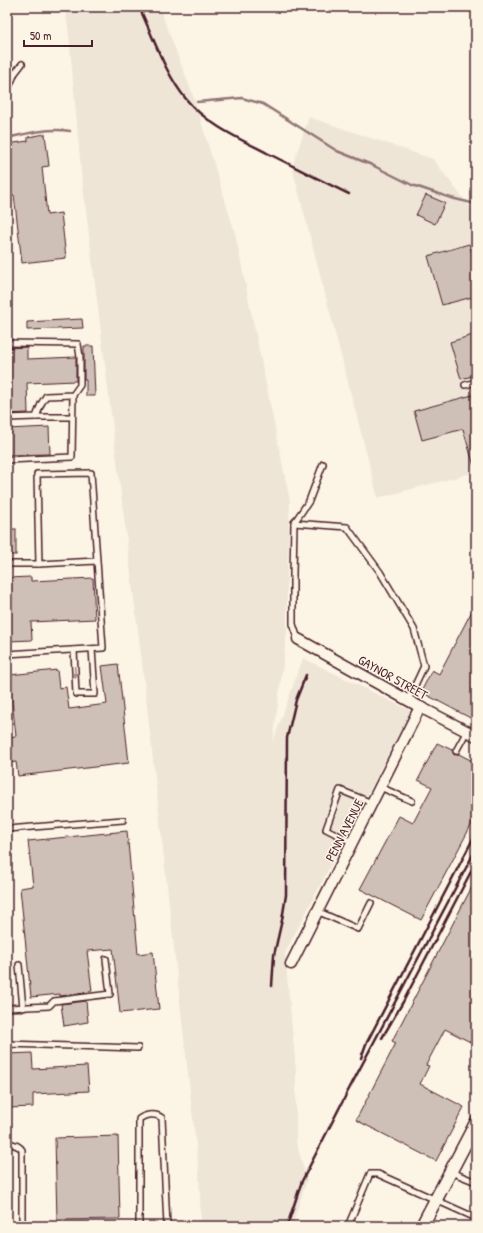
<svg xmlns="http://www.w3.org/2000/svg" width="483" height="1233" viewBox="0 0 483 1233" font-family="'Patrick Hand',sans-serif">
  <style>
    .built { fill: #eee5d7 }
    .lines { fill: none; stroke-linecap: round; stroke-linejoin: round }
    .stream { stroke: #917474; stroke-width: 2.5 }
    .building { fill: #cfc0b7; stroke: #4a1f2b }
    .service-casing { stroke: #4a1f2b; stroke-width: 8 }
    .minor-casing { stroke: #4a1f2b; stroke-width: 13 }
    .tertiary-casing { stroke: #4a1f2b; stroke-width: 15 }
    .service { stroke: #fcf5e5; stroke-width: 5 }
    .minor { stroke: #fcf5e5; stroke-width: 10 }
    .tertiary { stroke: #fcf5e5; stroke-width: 12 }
    .rail { stroke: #4a1f2b; stroke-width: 2.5 }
    .oneway { fill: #a38a88 }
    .labels { text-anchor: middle; stroke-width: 3; stroke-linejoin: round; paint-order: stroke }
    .street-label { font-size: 13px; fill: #4a1f2b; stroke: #fcf5e5 }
  </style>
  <rect width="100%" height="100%" fill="#fcf5e5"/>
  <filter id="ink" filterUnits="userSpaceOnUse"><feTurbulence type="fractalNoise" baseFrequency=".025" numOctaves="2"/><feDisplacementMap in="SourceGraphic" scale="8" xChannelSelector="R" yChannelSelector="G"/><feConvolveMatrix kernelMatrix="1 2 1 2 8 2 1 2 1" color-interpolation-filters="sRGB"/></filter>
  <g filter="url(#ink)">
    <!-- built -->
    <g class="built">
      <polygon points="65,7 159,7 193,95 235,233 290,501 287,579 287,633 273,742 303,658 411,711 285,953 296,1070 296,1141 307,1180 292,1226 201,1226 199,1173 145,688 81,171 69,35"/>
      <polygon points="309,117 433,159 476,215 476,472 378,498 292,167"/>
    </g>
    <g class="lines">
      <!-- stream -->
      <g class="stream">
        <polyline points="197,102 242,98 263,104 337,151 372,165 412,185 451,198 476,204"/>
        <path d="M7 138C28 133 49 128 70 131"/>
      </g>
    </g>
    <!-- building -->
    <g class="building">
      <polygon points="45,134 49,166 42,167 47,215 61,213 66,258 22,263 14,195 7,196 7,144 28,141 28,137"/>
      <polygon points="426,195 445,203 435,224 416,215"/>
      <polygon points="469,244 472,253 476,252 476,296 442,305 428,256"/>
      <polygon points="82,319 83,328 27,330 27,322"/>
      <polygon points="476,334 476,375 461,379 450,342"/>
      <polygon points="84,346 93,346 95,396 86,396 86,380 84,380"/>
      <polygon points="27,347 27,359 76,357 76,381 27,383 28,413 7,414 7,348"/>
      <polygon points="476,394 476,466 474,466 463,429 422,440 414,411"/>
      <polygon points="49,427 50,454 7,455 7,429"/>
      <rect x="7" y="529" width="9" height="26"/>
      <polygon points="31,577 31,581 93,578 95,619 31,622 32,640 9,641 7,578"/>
      <polygon points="476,603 476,721 421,692 432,670 439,674"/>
      <polygon points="118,664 129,763 18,776 16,762 7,763 7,737 16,736 9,675 57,670 59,688 66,687 69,709 107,704 102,666"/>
      <polygon points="437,743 452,750 454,755 459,754 476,763 476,816 421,920 360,889 399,816 413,823 432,787 418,780"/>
      <polygon points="127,831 138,954 153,952 159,1009 120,1013 113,949 87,951 92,991 84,992 85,993 60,996 60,994 31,997 20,888 33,886 28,841"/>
      <polygon points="476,879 476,1045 445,1029 426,1065 429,1066 420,1084 464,1107 436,1161 356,1120 396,1043 392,1041"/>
      <polygon points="86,1001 88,1022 64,1026 61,1004"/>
      <polygon points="32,1053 33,1069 87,1066 89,1091 33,1094 33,1107 8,1108 8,1098 12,1098 10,1072 8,1072 7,1054"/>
      <polygon points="118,1136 120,1219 57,1220 55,1138"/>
    </g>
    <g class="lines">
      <defs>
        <g id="service">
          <polyline points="7,92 15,73 22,64"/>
          <polyline points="7,343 78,344 80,357 80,385 73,395 46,396 41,404 36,417 7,418"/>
          <polyline points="465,385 476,382"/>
          <polyline points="36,417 72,417"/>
          <polyline points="7,460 72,457 73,395"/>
          <polyline points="294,523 347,527 380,572 414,629 424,666 408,700"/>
          <polyline points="7,564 39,564"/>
          <polyline points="298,639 293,624 293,575 294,523 309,501 323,464"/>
          <polyline points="74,650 76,694 95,694 92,649"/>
          <polyline points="7,654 103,648 91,473 37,474 39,564 97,561"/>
          <polyline points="456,751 467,731"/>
          <polyline points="380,787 412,801"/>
          <polyline points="7,829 123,820"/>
          <polyline points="352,842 326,829 340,790 372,803"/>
          <polyline points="317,911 358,929 371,903"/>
          <polyline points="19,965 23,1008"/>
          <polyline points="7,1008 49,1006 54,1001 110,994 106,959"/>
          <polyline points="7,1044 138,1048"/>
          <path d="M7 1143C13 1144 19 1145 22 1150V1226"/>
          <polyline points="451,1172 476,1182"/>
          <path d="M139 1226V1119C146 1114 156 1113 162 1118L167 1226"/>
          <polyline points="348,1226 370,1174 378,1174 476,1218"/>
        </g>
        <g id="minor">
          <polyline points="298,639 420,707 476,736"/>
          <polyline points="291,964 420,707"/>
        </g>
        <polyline id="tertiary" points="422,1226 476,1123"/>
      </defs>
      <!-- service casing -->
      <use href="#service" class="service-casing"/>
      <!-- minor casing -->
      <use href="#minor" class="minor-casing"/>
      <!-- tertiary casing -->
      <use href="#tertiary" class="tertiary-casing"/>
      <!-- service -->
      <use href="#service" class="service"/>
      <!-- minor -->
      <use href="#minor" class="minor"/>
      <!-- tertiary -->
      <use href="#tertiary" class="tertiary"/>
      <!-- rail -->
      <g class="rail">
        <path d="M139 7C154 38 164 72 186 99 206 124 240 139 267 153 295 167 322 181 349 194"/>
        <polyline points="272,986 274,955 282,920 286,895 287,738 296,700 306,675"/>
        <polyline points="382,1038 403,1002 476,862"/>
        <polyline points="361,1058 366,1044 476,833"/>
        <polyline points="287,1226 302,1181 347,1093 476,849"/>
      </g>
    </g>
    <!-- one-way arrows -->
    <defs><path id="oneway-solid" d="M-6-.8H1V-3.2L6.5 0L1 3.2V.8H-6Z"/></defs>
    <use class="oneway" href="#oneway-solid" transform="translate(75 672) rotate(87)"/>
  </g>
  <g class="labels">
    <!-- street labels -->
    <g class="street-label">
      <text transform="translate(393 677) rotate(29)" y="5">GAYNOR STREET</text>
      <text transform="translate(344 830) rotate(-63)" y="5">PENN AVENUE</text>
    </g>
  </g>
  <!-- margin -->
  <rect width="483" height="1233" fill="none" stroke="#fcf5e5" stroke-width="24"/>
  <rect x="12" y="12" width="459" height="1209" fill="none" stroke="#4a1f2b" stroke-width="1.5" filter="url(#ink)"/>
  <!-- scale -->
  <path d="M24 40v6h68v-6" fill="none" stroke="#4a1f2b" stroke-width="2"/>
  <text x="30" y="40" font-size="12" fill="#4a1f2b" stroke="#fcf5e5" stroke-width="3" paint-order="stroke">50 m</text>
</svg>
